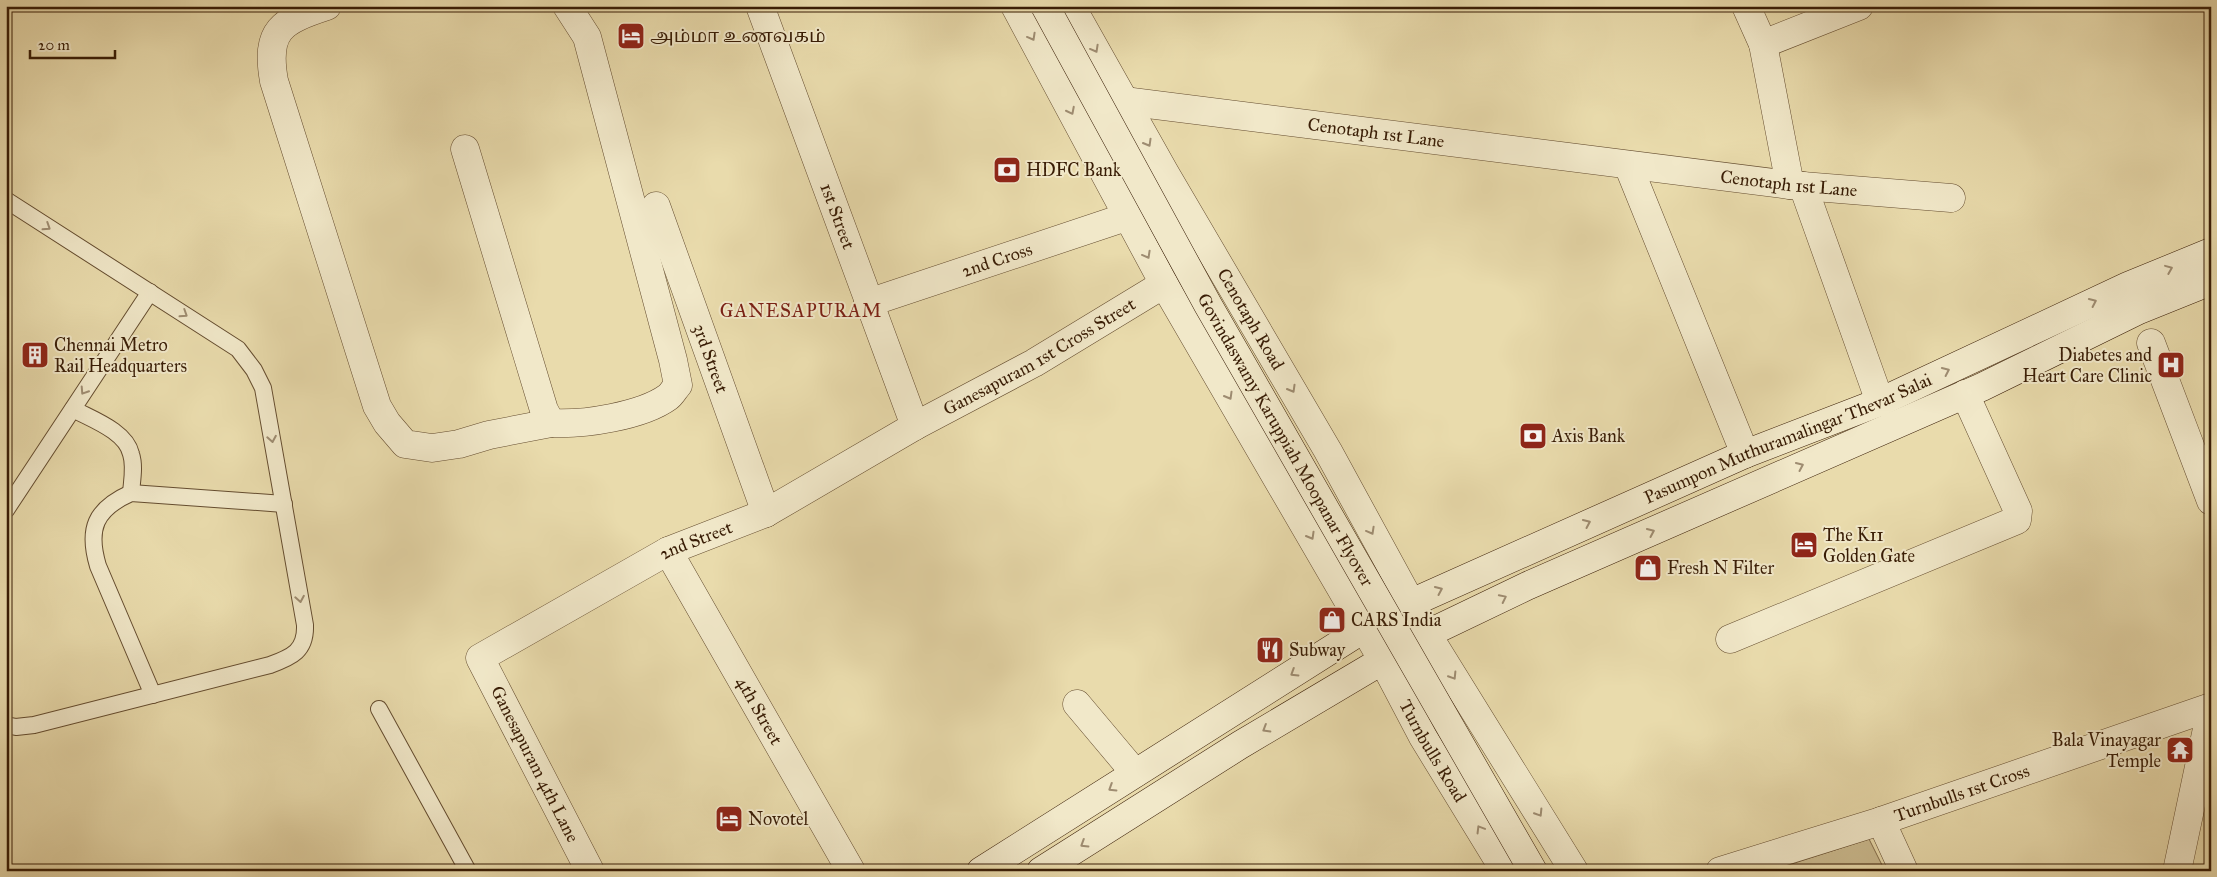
<svg xmlns="http://www.w3.org/2000/svg" width="2217" height="877" viewBox="0 0 2217 877" font-family="'IM FELL Great Primer','Noto Serif Tamil',serif">
  <style>
    .green { fill: #cbbb90; stroke: #826c4a }
    .lines { fill: none; stroke-linecap: round; stroke-linejoin: round }
    .service-casing { stroke: #644c2f; stroke-width: 18 }
    .minor-casing { stroke: #644c2f; stroke-width: 29 }
    .tertiary-casing { stroke: #644c2f; stroke-width: 29 }
    .secondary-casing { stroke: #381c05; stroke-width: 29 }
    .service { stroke: #f1e8c9; stroke-width: 16 }
    .minor { stroke: #f1e8c9; stroke-width: 28 }
    .tertiary { stroke: #f1e8c9; stroke-width: 28 }
    .secondary { stroke: #f1e8c9; stroke-width: 28 }
    .secondary-bridge-casing { stroke: #381c05; stroke-width: 29; stroke-linecap: butt }
    .secondary-bridge { stroke: #f1e8c9; stroke-width: 28 }
    .oneway { stroke: #9e8c71 }
    .labels { text-anchor: middle; stroke-width: 4; stroke-linejoin: round; paint-order: stroke }
    .poi-label { font-size: 18px; fill: #381c05; stroke: #f1e8c9; text-anchor: start }
    .street-label { font-size: 18px; fill: #381c05; stroke: #f1e8c9 }
    .neighbourhood-label { font-size: 19px; letter-spacing: 1px; fill: #7a1f14; stroke: #f1e8c9 }
  </style>
  <rect width="100%" height="100%" fill="#e9dbac"/>
  <filter id="stains"><feTurbulence type="fractalNoise" baseFrequency=".004" numOctaves="4"/><feColorMatrix values="0 0 0 0 .2 0 0 0 0 .09 0 0 0 0 .02 0 0 0 .5 -.17"/></filter>
  <radialGradient id="worn" r=".72"><stop offset=".6" stop-color="#630" stop-opacity="0"/><stop offset="1" stop-color="#630" stop-opacity=".3"/></radialGradient>
  <!-- green -->
  <polygon class="green" points="1869,839 1885,871 1770,871"/>
  <g class="lines">
    <defs>
      <g id="service">
        <path d="M6 200 238 349 254 370 263 388 305 625C306 651 292 657 270 665L34 725 16 727 6 725"/>
        <path d="M73 409C91 419 126 431 131 454 135 466 132 480 131 493"/>
        <polyline points="6,510 150,292"/>
        <path d="M153 695 98 566C87 529 95 509 131 493L284 504"/>
        <polyline points="379,709 468,871"/>
      </g>
      <g id="minor">
        <path d="M327 6C281 21 265 30 274 81L377 406 387 423 405 444 432 448 459 444 489 435 551 423"/>
        <path id="s1" d="M760 6 915 426"/>
        <polyline points="1746,6 1763,44 1790,185"/>
        <polyline points="1763,44 1859,6"/>
        <path id="s2" d="M1124 101 1790 185 1951 198"/>
        <path d="M465 149 544 410 551 423C583 425 642 416 668 397 672 394 675 388 678 385L673 360 587 37 567 6"/>
        <polyline points="1628,165 1745,454"/>
        <polyline points="1803,186 1880,402"/>
        <path id="s3" d="M656 206 766 513"/>
        <path id="s4" d="M868 303 1126 217"/>
        <path id="s5" d="M668 551 851 871"/>
        <polyline points="1730,639 2017,520 2018,511 1965,394"/>
        <polyline points="1077,704 1135,773"/>
        <polyline points="1881,821 1904,871"/>
        <path id="s6" d="M590 871 480 658 668 551 766 513 915 426 1034 363 1164 284"/>
        <path id="s7" d="M1720 871 1881 821 2211 707"/>
      </g>
      <g id="tertiary">
        <path id="s8" d="M1015 6 1164 284 1382 659 1423 737 1505 871"/>
        <path id="s9" d="M1071 6 1165 173 1328 451 1435 647 1574 871"/>
        <polyline points="2151,343 2211,501"/>
        <polyline points="2177,871 2211,710"/>
      </g>
      <g id="secondary">
        <path id="s10" d="M981 871 1365 628 1411 603 1745 454 1880 402 2128 286 2211 252"/>
        <polyline points="1041,871 1240,745 1427,634 1527,586 1982,387 2139,310 2211,281"/>
      </g>
    </defs>
    <!-- service casing -->
    <use href="#service" class="service-casing"/>
    <!-- minor casing -->
    <use href="#minor" class="minor-casing"/>
    <!-- tertiary casing -->
    <use href="#tertiary" class="tertiary-casing"/>
    <!-- secondary casing -->
    <use href="#secondary" class="secondary-casing"/>
    <!-- service -->
    <use href="#service" class="service"/>
    <!-- minor -->
    <use href="#minor" class="minor"/>
    <!-- tertiary -->
    <use href="#tertiary" class="tertiary"/>
    <!-- secondary -->
    <use href="#secondary" class="secondary"/>
    <defs>
      <g id="secondary-bridge">
        <path id="s11" d="M1045 6 1208 305 1533 871"/>
      </g>
    </defs>
    <!-- secondary-bridge casing -->
    <use href="#secondary-bridge" class="secondary-bridge-casing"/>
    <!-- secondary-bridge -->
    <use href="#secondary-bridge" class="secondary-bridge"/>
  </g>
  <!-- one-way arrows -->
  <defs><path id="oneway-chevron" d="M-2-3.5L2.5 0L-2 3.5" fill="none" stroke-width="1.6" stroke-linecap="round" stroke-linejoin="round" transform="scale(1.25)"/></defs>
  <g class="oneway">
    <use href="#oneway-chevron" transform="translate(1032 37) rotate(61)"/>
    <use href="#oneway-chevron" transform="translate(1095 49) rotate(61)"/>
    <use href="#oneway-chevron" transform="translate(1071 111) rotate(63)"/>
    <use href="#oneway-chevron" transform="translate(1148 143) rotate(60)"/>
    <use href="#oneway-chevron" transform="translate(47 227) rotate(33)"/>
    <use href="#oneway-chevron" transform="translate(1147 255) rotate(61)"/>
    <use href="#oneway-chevron" transform="translate(2169 269) rotate(-22)"/>
    <use href="#oneway-chevron" transform="translate(2093 302) rotate(-25)"/>
    <use href="#oneway-chevron" transform="translate(184 314) rotate(33)"/>
    <use href="#oneway-chevron" transform="translate(1946 371) rotate(-25)"/>
    <use href="#oneway-chevron" transform="translate(1292 389) rotate(60)"/>
    <use href="#oneway-chevron" transform="translate(84 391) rotate(123)"/>
    <use href="#oneway-chevron" transform="translate(1229 396) rotate(60)"/>
    <use href="#oneway-chevron" transform="translate(272 439) rotate(80)"/>
    <use href="#oneway-chevron" transform="translate(1800 466) rotate(-24)"/>
    <use href="#oneway-chevron" transform="translate(1587 523) rotate(-24)"/>
    <use href="#oneway-chevron" transform="translate(1371 531) rotate(61)"/>
    <use href="#oneway-chevron" transform="translate(1651 532) rotate(-24)"/>
    <use href="#oneway-chevron" transform="translate(1311 536) rotate(60)"/>
    <use href="#oneway-chevron" transform="translate(1439 590) rotate(-24)"/>
    <use href="#oneway-chevron" transform="translate(1503 598) rotate(-26)"/>
    <use href="#oneway-chevron" transform="translate(300 599) rotate(80)"/>
    <use href="#oneway-chevron" transform="translate(1294 673) rotate(148)"/>
    <use href="#oneway-chevron" transform="translate(1453 676) rotate(58)"/>
    <use href="#oneway-chevron" transform="translate(1266 729) rotate(149)"/>
    <use href="#oneway-chevron" transform="translate(1112 788) rotate(148)"/>
    <use href="#oneway-chevron" transform="translate(1539 813) rotate(58)"/>
    <use href="#oneway-chevron" transform="translate(1480 829) rotate(-121)"/>
    <use href="#oneway-chevron" transform="translate(1084 844) rotate(148)"/>
  </g>
  <!-- icons -->
  <defs>
    <symbol id="hotel-square" viewBox="-11 -11 22 22"><rect x="-9" y="-9" width="18" height="18" rx="4" fill="#8f2418" stroke="#f1e8c9"/><path d="M-6-4.5h1.5V1H6V5H4.5V3h-9V5H-6ZM-4 0a1.8 1.8 0 1 1 3.6 0ZM.5 0V-2.5h3Q6-2.5 6 0Z" fill="#fff"/></symbol>
    <symbol id="bank-square" viewBox="-11 -11 22 22"><rect x="-9" y="-9" width="18" height="18" rx="4" fill="#8f2418" stroke="#f1e8c9"/><path d="M-6-4H6V4H-6ZM0-2.3a2.3 2.3 0 1 0 0 4.6a2.3 2.3 0 1 0 0-4.6Z" fill="#fff"/></symbol>
    <symbol id="building-square" viewBox="-11 -11 22 22"><rect x="-9" y="-9" width="18" height="18" rx="4" fill="#8f2418" stroke="#f1e8c9"/><path d="M-4-6H4V6H1V3H-1V6H-4ZM-2.5-4.3h1.7v1.8h-1.7ZM.8-4.3h1.7v1.8H.8ZM-2.5-1h1.7V.8h-1.7ZM.8-1h1.7V.8H.8Z" fill="#fff"/></symbol>
    <symbol id="hospital-square" viewBox="-11 -11 22 22"><rect x="-9" y="-9" width="18" height="18" rx="4" fill="#8f2418" stroke="#f1e8c9"/><path d="M-5-5h3v3.5h4V-5h3V5h-3V1.5h-4V5h-3Z" fill="#fff"/></symbol>
    <symbol id="shop-square" viewBox="-11 -11 22 22"><rect x="-9" y="-9" width="18" height="18" rx="4" fill="#8f2418" stroke="#f1e8c9"/><path d="M-5-2.5h2.3a2.7 3.5 0 0 1 5.4 0H5L5.5 6h-11ZM-1.5-2.5h3a1.5 2.3 0 0 0-3 0Z" fill="#fff"/></symbol>
    <symbol id="restaurant-square" viewBox="-11 -11 22 22"><rect x="-9" y="-9" width="18" height="18" rx="4" fill="#8f2418" stroke="#f1e8c9"/><path d="M-5-6h1v4h1v-4h1v4h1v-4h1v5L-1.5 .5V6h-2V.5L-5-1ZM5-6V6H3V1.5H1.5Q1.5-4 5-6Z" fill="#fff"/></symbol>
    <symbol id="temple-square" viewBox="-11 -11 22 22"><rect x="-9" y="-9" width="18" height="18" rx="4" fill="#8f2418" stroke="#f1e8c9"/><path d="M0-6L5-2H3V0L6.5 2.5H4V6H1.5V3h-3V6H-4V2.5H-6.5L-3 0V-2H-5Z" fill="#fff"/></symbol>
  </defs>
  <g fill-rule="evenodd">
    <use href="#hotel-square" x="615" y="20" width="32" height="32"/>
    <use href="#bank-square" x="991" y="154" width="32" height="32"/>
    <use href="#building-square" x="19" y="339" width="32" height="32"/>
    <use href="#hospital-square" x="2155" y="349" width="32" height="32"/>
    <use href="#bank-square" x="1517" y="420" width="32" height="32"/>
    <use href="#hotel-square" x="1788" y="529" width="32" height="32"/>
    <use href="#shop-square" x="1632" y="552" width="32" height="32"/>
    <use href="#shop-square" x="1316" y="604" width="32" height="32"/>
    <use href="#restaurant-square" x="1254" y="634" width="32" height="32"/>
    <use href="#temple-square" x="2164" y="734" width="32" height="32"/>
    <use href="#hotel-square" x="713" y="803" width="32" height="32"/>
  </g>
  <g class="labels">
    <!-- poi labels -->
    <g class="poi-label">
      <text x="650" y="42">அம்மா உணவகம்</text>
      <text x="1026" y="176">HDFC Bank</text>
      <text x="54" y="351">Chennai Metro<tspan x="54" dy="21">Rail Headquarters</tspan></text>
      <text x="2152" y="361" text-anchor="end">Diabetes and<tspan x="2152" dy="21">Heart Care Clinic</tspan></text>
      <text x="1552" y="442">Axis Bank</text>
      <text x="1823" y="541">The K11<tspan x="1823" dy="21">Golden Gate</tspan></text>
      <text x="1667" y="574">Fresh N Filter</text>
      <text x="1351" y="626">CARS India</text>
      <text x="1289" y="656">Subway</text>
      <text x="2161" y="746" text-anchor="end">Bala Vinayagar<tspan x="2161" dy="21">Temple</tspan></text>
      <text x="748" y="825">Novotel</text>
    </g>
    <!-- street labels -->
    <g class="street-label">
      <text dy="6" stroke="none"><textPath href="#s2" startOffset="254">Cenotaph 1st Lane</textPath></text>
      <text dy="6" stroke="none"><textPath href="#s2" startOffset="670">Cenotaph 1st Lane</textPath></text>
      <text dy="6" stroke="none"><textPath href="#s1" startOffset="224">1st Street</textPath></text>
      <text dy="6" stroke="none"><textPath href="#s4" startOffset="136">2nd Cross</textPath></text>
      <text dy="6" stroke="none"><textPath href="#s9" startOffset="361">Cenotaph Road</textPath></text>
      <text dy="6" stroke="none"><textPath href="#s6" startOffset="876">Ganesapuram 1st Cross Street</textPath></text>
      <text dy="6" stroke="none"><textPath href="#s3" startOffset="162">3rd Street</textPath></text>
      <text dy="6" stroke="none"><textPath href="#s10" startOffset="918">Pasumpon Muthuramalingar Thevar Salai</textPath></text>
      <text dy="6" stroke="none"><textPath href="#s11" startOffset="496">Govindaswamy Karuppiah Moopanar Flyover</textPath></text>
      <text dy="6" stroke="none"><textPath href="#s6" startOffset="486">2nd Street</textPath></text>
      <text dy="6" stroke="none"><textPath href="#s5" startOffset="184">4th Street</textPath></text>
      <text dy="6" stroke="none"><textPath href="#s8" startOffset="854">Turnbulls Road</textPath></text>
      <text transform="translate(535 764) rotate(63)" y="6">Ganesapuram 4th Lane</text>
      <text dy="6" stroke="none"><textPath href="#s7" startOffset="254">Turnbulls 1st Cross</textPath></text>
    </g>
    <!-- neighbourhood labels -->
    <g class="neighbourhood-label">
      <text x="801" y="317">GANESAPURAM</text>
    </g>
  </g>
  <!-- margin -->
  <rect width="2217" height="877" fill="none" stroke="#e9dbac" stroke-width="25"/>
  <rect x="8" y="8" width="2202" height="862" fill="none" stroke="#381c05" stroke-width="2.5"/>
  <rect x="12" y="12" width="2192" height="852" fill="none" stroke="#381c05"/>
  <!-- scale -->
  <path d="M30 50v8h85v-8" fill="none" stroke="#381c05" stroke-width="2.5"/>
  <text x="38" y="50" font-size="15" fill="#381c05" stroke="#f1e8c9" stroke-width="4" paint-order="stroke">20 m</text>
  <rect width="100%" height="100%" filter="url(#stains)"/>
  <rect width="100%" height="100%" fill="url(#worn)"/>
</svg>
